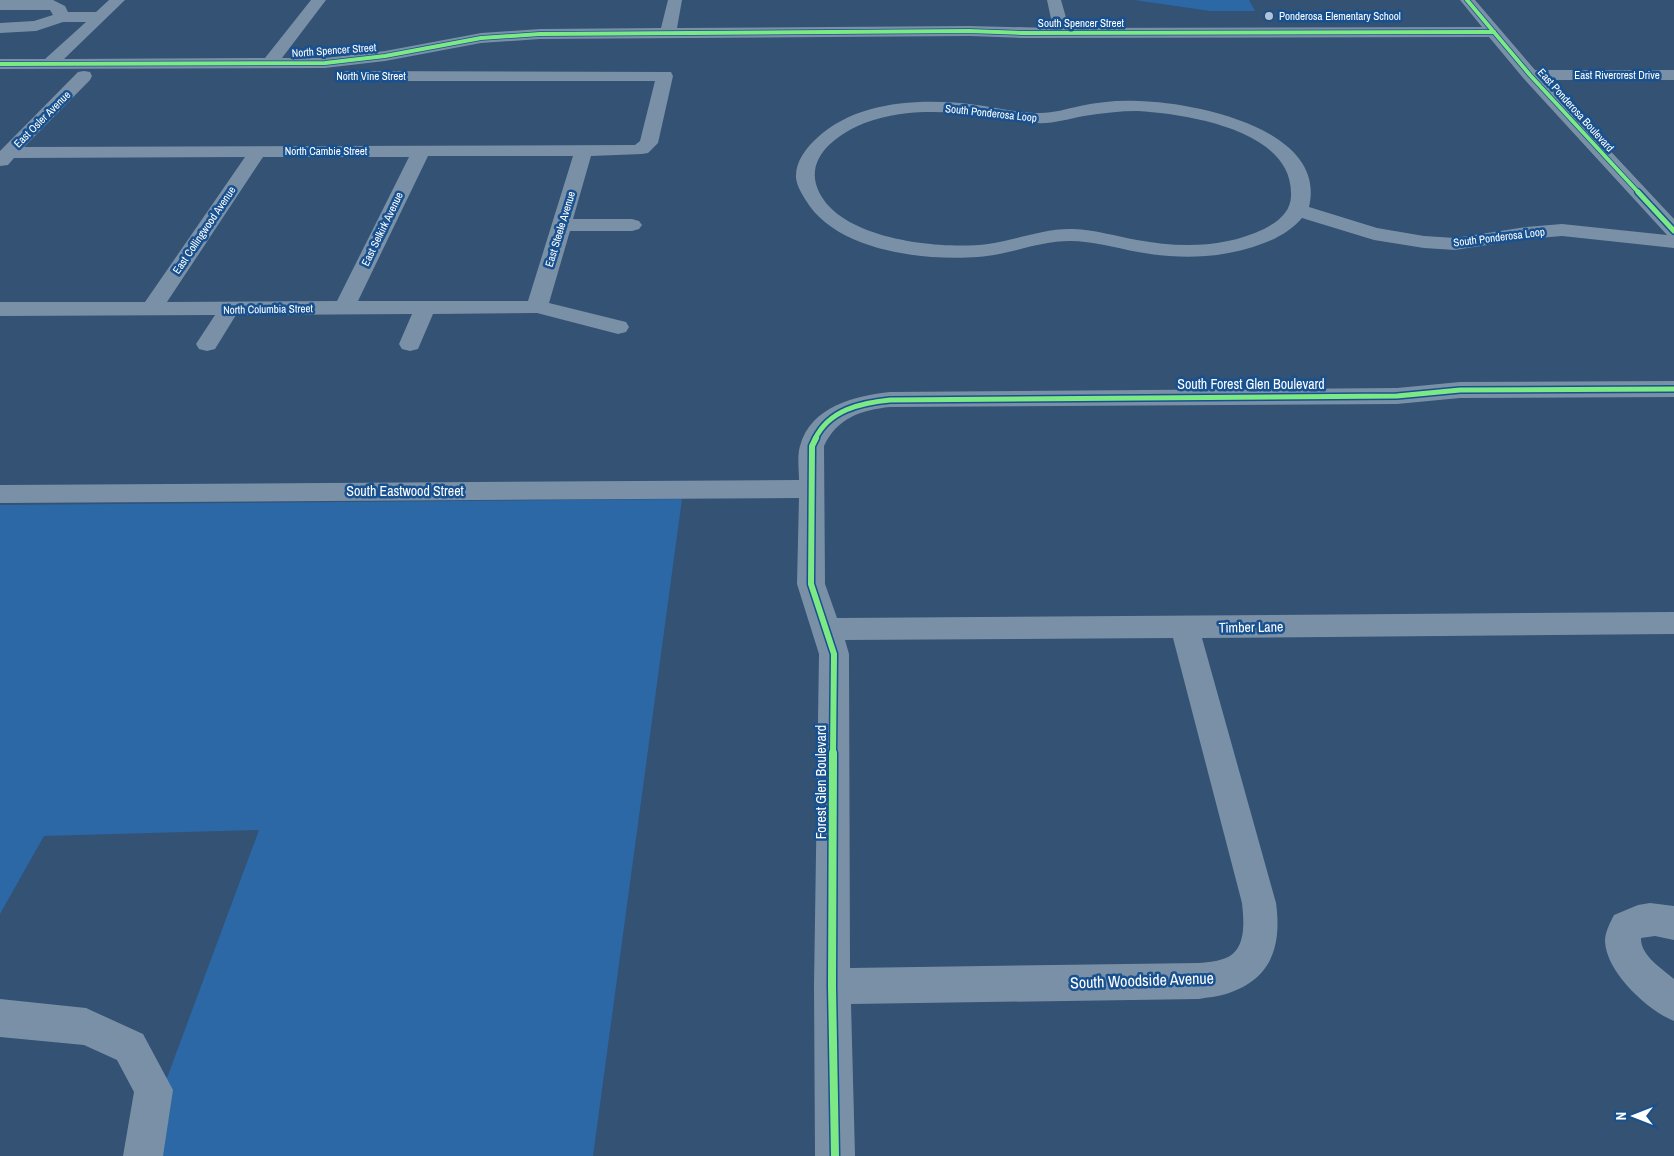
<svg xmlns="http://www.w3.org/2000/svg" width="1674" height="1156" viewBox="0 0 1674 1156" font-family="'Archivo Narrow',sans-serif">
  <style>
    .green { fill: #2b68a5 }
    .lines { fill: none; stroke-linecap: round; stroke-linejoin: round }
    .minor { fill: #7a90a7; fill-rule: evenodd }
    .cycleway-far3-casing { stroke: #18518f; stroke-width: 5.5 }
    .cycleway-far2-casing { stroke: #18518f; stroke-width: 8 }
    .cycleway-far1-casing { stroke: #18518f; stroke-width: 9 }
    .cycleway-casing { stroke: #18518f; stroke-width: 11 }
    .cycleway-far3 { stroke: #7ce984; stroke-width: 4 }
    .cycleway-far2 { stroke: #7ce984; stroke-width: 5 }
    .cycleway-far1 { stroke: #7ce984; stroke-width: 6 }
    .cycleway { stroke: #7ce984; stroke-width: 8 }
    .poi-dot { fill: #b8c2ce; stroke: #18518f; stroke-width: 2 }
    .labels { text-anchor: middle; stroke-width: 5; stroke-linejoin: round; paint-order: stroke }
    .far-poi-label { font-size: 11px; fill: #fff; stroke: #18518f; text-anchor: start }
    .far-street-label { font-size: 11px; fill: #fff; stroke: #18518f }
    .street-label { font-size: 14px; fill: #fff; stroke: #18518f }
    .near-street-label { font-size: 16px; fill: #fff; stroke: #18518f }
  </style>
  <rect width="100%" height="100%" fill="#335274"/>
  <!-- green -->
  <g class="green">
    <polygon points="1134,0 1249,0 1255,11 1210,11"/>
    <polygon points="682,499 593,1156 138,1156 259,830 44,836 0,914 0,505"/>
  </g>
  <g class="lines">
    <!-- minor -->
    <g class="minor">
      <path d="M0 0H53L65 6 68 12H96L109 0H125L64 59 265 58 311 0H326L282 58H325L385 51 481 33 540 29 661 28 668 0H682L677 28 969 26 1053 28 1047 0H1061L1069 28 1482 27 1460 0H1475L1535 70H1674V80H1544L1674 219V248L1562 236 1526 239 1455 250 1424 248 1374 240 1302 218C1289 233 1272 241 1253 247 1215 259 1177 259 1138 252 1116 248 1093 241 1070 241 1038 241 1009 255 978 257 923 261 835 251 805 199 801 192 797 186 796 178 795 162 806 148 817 138 858 100 924 98 977 105 998 108 1019 113 1040 113 1054 113 1066 109 1080 106 1098 102 1119 100 1138 101 1192 102 1328 128 1309 207L1377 228 1424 236 1455 238 1526 227 1562 224 1667 235 1524 79 1489 37 1022 38 969 36 540 39 481 43 385 61 325 68 0 69V59H45L86 22H63L36 31 0 33V23L34 21 53 15 50 10H0ZM1138 111C1185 114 1291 129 1291 193 1292 211 1279 221 1264 229 1224 248 1180 248 1137 240 1116 236 1095 230 1073 229 1044 228 1017 240 988 244 941 250 832 240 816 184 812 169 818 156 829 145 868 109 928 109 978 115 997 118 1017 123 1036 123 1053 124 1068 119 1084 116 1102 113 1120 111 1138 111Z"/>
      <path d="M84 71 90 72 92 76 90 80 24 147 635 145 640 141 655 81H346L340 80 338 76 340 72 346 71 671 72 673 76 658 143 648 153 642 154 591 156 573 219H632L639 221 642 225 639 229 632 231H570L549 303 626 322 629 327 626 332 618 334 537 313 433 314 418 349 410 351 402 349 399 344 412 314 236 315 215 349 207 351 199 349 196 344 215 315 0 316V302H145L245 157 14 158 8 165 0 166V151L78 72ZM428 156H573L528 301H358ZM263 157H409L337 301 167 302Z"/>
      <path d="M1674 381V397L1460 398 1397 404 890 407C861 410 837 418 824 446L825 584 837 618 1674 612V634L1202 638 1276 903C1282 947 1271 980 1226 994 1217 997 1208 997 1199 999L851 1004 855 1156H815L814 986 819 654 797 584 799 498 0 503V485L799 480C799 470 797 456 800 446 811 406 855 396 890 392L1397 388 1460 382ZM1173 638 1242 903C1244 922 1247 952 1223 959 1215 962 1207 962 1199 963L850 968 849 654 845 640Z"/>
      <path d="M1650 903 1674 906V940L1655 936 1641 938C1640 955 1662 969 1674 979V1021C1647 1010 1606 972 1605 941 1605 932 1610 923 1614 915L1638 905Z"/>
      <polygon points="0,999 86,1008 143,1034 173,1090 163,1156 123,1156 134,1092 117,1060 84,1045 0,1037"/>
    </g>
    <defs>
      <g id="cycleway-far3">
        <polyline points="1467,0 1530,75 1639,193"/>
        <polyline points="0,64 325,63 385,56 481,38 540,34 969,31 1022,33 1494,32"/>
      </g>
      <g id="cycleway-far2">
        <polyline points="1638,192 1674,231"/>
        <path d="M815 439C829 410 860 403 890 400L1397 396 1460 390 1674 389"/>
      </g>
      <polyline id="cycleway-far1" points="816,438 812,446 811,584 834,654 833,754"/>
      <polyline id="cycleway" points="833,753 832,986 835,1156"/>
    </defs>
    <!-- cycleway-far3 casing -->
    <use href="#cycleway-far3" class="cycleway-far3-casing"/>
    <!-- cycleway-far2 casing -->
    <use href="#cycleway-far2" class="cycleway-far2-casing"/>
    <!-- cycleway-far1 casing -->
    <use href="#cycleway-far1" class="cycleway-far1-casing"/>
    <!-- cycleway casing -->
    <use href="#cycleway" class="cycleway-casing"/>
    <!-- cycleway-far3 -->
    <use href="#cycleway-far3" class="cycleway-far3"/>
    <!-- cycleway-far2 -->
    <use href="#cycleway-far2" class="cycleway-far2"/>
    <!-- cycleway-far1 -->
    <use href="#cycleway-far1" class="cycleway-far1"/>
    <!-- cycleway -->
    <use href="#cycleway" class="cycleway"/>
  </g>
  <!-- markers -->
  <circle class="poi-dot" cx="1269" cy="16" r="5"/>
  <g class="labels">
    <!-- far-poi labels -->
    <g class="far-poi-label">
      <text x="1279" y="20">Ponderosa Elementary School</text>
    </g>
    <!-- far-street labels -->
    <g class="far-street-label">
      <text x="1081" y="27">South Spencer Street</text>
      <text transform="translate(334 50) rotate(-4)" y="4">North Spencer Street</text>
      <text x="1617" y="79">East Rivercrest Drive</text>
      <text x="371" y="80">North Vine Street</text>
      <text transform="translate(1576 110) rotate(48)" y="4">East Ponderosa Boulevard</text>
      <text transform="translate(991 113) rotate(6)" y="4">South Ponderosa Loop</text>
      <text transform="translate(42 119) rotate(-45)" y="4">East Osler Avenue</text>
      <text x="326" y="155">North Cambie Street</text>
      <text transform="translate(382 229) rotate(-64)" y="4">East Selkirk Avenue</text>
      <text transform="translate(560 229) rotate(-73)" y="4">East Steele Avenue</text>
      <text transform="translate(204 230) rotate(-56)" y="4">East Collingwood Avenue</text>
      <text transform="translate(1499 237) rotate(-7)" y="4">South Ponderosa Loop</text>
      <text transform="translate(268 309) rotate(-1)" y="4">North Columbia Street</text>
    </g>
    <!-- street labels -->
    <g class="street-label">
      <text x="1251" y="389">South Forest Glen Boulevard</text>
      <text x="405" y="496">South Eastwood Street</text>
      <text transform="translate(1251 627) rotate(-1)" y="5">Timber Lane</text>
      <text transform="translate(821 782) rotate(-90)" y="5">Forest Glen Boulevard</text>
    </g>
    <!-- near-street labels -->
    <g class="near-street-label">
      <text transform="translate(1142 980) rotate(-2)" y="6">South Woodside Avenue</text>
    </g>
  </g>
  <!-- north arrow -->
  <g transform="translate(1634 1116) rotate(270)" stroke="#18518f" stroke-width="4" paint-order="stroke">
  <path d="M0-4L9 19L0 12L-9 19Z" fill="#ffffff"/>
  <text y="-8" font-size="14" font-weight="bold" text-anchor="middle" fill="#ffffff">N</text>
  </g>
</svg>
